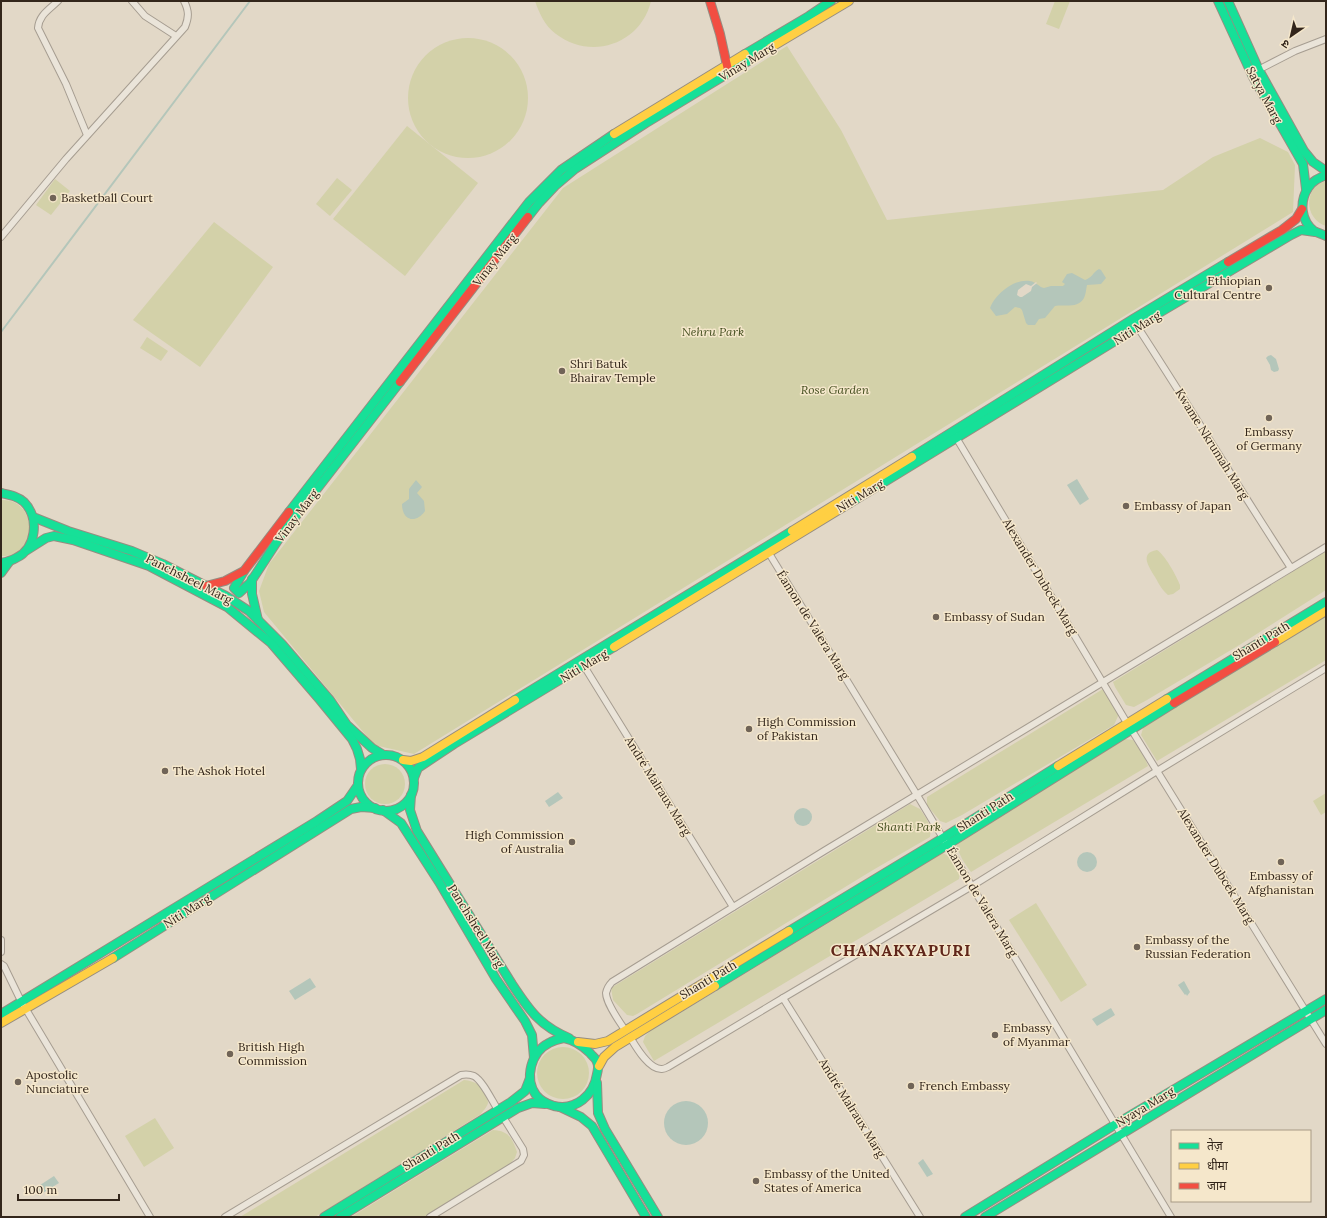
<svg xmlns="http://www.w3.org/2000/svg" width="1327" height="1218" viewBox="0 0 1327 1218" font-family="Lora,'Noto Sans Devanagari',serif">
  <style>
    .green { fill: #d3d1a9 }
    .water { fill: #b4c6ba }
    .pier { fill: #e2d8c7 }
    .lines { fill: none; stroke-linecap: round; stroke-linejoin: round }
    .stream { stroke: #b4c6ba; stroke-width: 2 }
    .street-casing { stroke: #a69d91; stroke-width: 8 }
    .fast-casing { stroke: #968d81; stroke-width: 10 }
    .slow-casing { stroke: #968d81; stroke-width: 10 }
    .jam-casing { stroke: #968d81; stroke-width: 10 }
    .street { stroke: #eae4d9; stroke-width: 6 }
    .fast { stroke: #16e098; stroke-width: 8 }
    .slow { stroke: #ffcf43; stroke-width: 8 }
    .jam { stroke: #f24e42; stroke-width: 8 }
    .poi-dot { fill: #706457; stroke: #f5e7cb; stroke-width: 1.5 }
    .labels { text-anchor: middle; stroke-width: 3; stroke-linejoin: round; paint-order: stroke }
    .street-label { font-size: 12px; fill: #33261b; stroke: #f5e7cb }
    .poi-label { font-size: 12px; fill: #33261b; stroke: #f5e7cb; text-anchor: start }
    .park-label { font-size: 12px; font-style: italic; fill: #465021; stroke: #f5e7cb }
    .district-label { font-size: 16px; font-weight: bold; letter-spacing: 1px; fill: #60261a; stroke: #f5e7cb }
  </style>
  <rect width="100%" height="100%" fill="#e2d8c7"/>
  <!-- green -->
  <g class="green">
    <path d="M535 1H651C641 44 591 61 556 34 545 26 539 13 535 1Z"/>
    <polygon points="1055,1 1070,1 1059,29 1046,24"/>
    <circle cx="468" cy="98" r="60"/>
    <polygon points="787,46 841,130 887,220 1163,190 1213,157 1260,138 1288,152 1295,165 1293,212 414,754 374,745 264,612 259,591 269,564 563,188"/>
    <polygon points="407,126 478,183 405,276 333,219"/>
    <polygon points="337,178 352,190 330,216 316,204"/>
    <polygon points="55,179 70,191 51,215 36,205"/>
    <path d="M1326 181V226C1304 219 1303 187 1326 181Z"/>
    <polygon points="214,222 273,267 200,367 133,320"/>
    <polygon points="147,337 168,351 161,361 140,348"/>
    <path d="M1 500C38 498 39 557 1 556Z"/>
    <path d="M1157 550C1165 555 1176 575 1180 585V589L1173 594 1168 595C1162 590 1159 584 1155 577 1150 568 1138 553 1157 550Z"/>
    <polygon points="1326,551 1326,590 1241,644 1147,700 1134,707 1126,705 1115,687 1113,682"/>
    <polygon points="1326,615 1326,660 1157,761 1141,735 1144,725"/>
    <polygon points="1103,689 1119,714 1114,725 962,815 946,823 940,821 927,805 927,797"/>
    <path d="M1124 739 1133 740 1144 756 1148 766 971 872C964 863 959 855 956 843Z"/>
    <circle cx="385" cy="784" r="20"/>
    <polygon points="1326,793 1326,812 1321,815 1313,801"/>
    <polygon points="910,804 920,809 926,818 931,828 930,837 873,870 637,1014 633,1016 627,1015 613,1000 611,988"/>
    <path d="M940 852C951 855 954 864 960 873L959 879 654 1061 643 1042 645 1036 650 1031 847 912Z"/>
    <polygon points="1036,903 1087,985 1061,1002 1009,920"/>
    <circle cx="563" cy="1073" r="26"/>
    <path d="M464 1080C475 1081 483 1085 486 1097 487 1099 488 1100 488 1103 487 1107 483 1111 481 1114L315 1217H240Z"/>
    <polygon points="155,1118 174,1148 144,1167 125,1136"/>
    <path d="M493 1130C509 1131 512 1138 517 1152L515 1158 510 1164 425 1217H351Z"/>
  </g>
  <!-- water -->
  <g class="water">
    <path d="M1099 269 1101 270 1106 278 1101 284 1087 285C1086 289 1086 294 1084 298 1078 309 1065 304 1055 306L1045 318 1039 319 1035 325H1028L1026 323 1022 310 1020 308 1015 307 1007 314 996 316 990 308C995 294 1015 278 1030 281 1036 282 1039 287 1044 288L1051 286H1063L1065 284 1062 282 1067 274 1072 273 1085 280C1092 278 1093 272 1099 269Z"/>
    <polygon points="1271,355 1276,359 1279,369 1278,371 1274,372 1271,370 1270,365 1266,358 1268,356"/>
    <polygon points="1077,479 1089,499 1080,505 1067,485"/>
    <path d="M416 480 422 487 417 493 424 501 425 511C416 524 402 521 402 504L409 499V489Z"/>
    <polygon points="558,792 563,798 549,807 545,801"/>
    <circle cx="803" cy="817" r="9"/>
    <circle cx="1087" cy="862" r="10"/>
    <polygon points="310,978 316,987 295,1000 289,991"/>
    <polygon points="1184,981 1190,992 1187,996 1186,994 1185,995 1178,985"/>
    <polygon points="1111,1008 1115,1015 1097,1026 1092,1019"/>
    <circle cx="686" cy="1123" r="22"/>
    <polygon points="923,1159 933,1174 927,1177 918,1163"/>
    <polygon points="54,1176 59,1183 38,1196 34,1189"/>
  </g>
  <!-- pier -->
  <polygon class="pier" points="1036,282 1037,283 1032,287 1031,291 1022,297 1020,297 1017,295 1018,290 1026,284 1031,286"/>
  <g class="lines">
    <!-- stream -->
    <polyline class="stream" points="1,332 250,1"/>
    <defs>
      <g id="street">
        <path d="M58 1C49 10 39 15 38 28L66 84 87 135"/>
        <polyline points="132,1 145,16 176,36"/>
        <polyline points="1256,71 1295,51 1326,39"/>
        <path d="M1 237 66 159 185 27C189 17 189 11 184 1"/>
        <path d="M1135 323C1188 404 1238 487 1291 568"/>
        <polyline points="954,434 1127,723"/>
        <polyline points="767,550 917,795 1171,1217"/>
        <polyline points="584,666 733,907"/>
        <polyline points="1131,729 1326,1044"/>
        <polyline points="1,940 1,952"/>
        <polyline points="1,964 4,966 21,1001 150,1217"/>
        <polyline points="783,998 920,1217"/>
        <path d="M625 1030C619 1021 606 1003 606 993 607 988 609 985 612 982L824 851 1326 547"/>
        <path d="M630 1037C636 1047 649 1070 662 1069 664 1069 666 1068 668 1067L783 998 972 886 1157 771 1326 668"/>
        <path d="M225 1217 461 1075C466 1074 469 1074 474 1076 483 1081 492 1101 498 1110"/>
        <polyline points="430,1217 521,1161 524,1155 523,1149 503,1117"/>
      </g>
      <g id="fast">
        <polyline points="1218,1 1253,77 1303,164 1306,189"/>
        <polyline points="1228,1 1259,70 1304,151 1313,162 1326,171"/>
        <polyline points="745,54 809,16 831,1"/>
        <path d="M1326 175C1319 178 1312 181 1308 188 1299 202 1301 221 1314 231 1318 233 1322 234 1326 236"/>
        <polyline points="528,217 539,203 555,186 575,169 646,123 770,48"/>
        <polyline points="912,457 1133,319 1228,262"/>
        <path d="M1 493C10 495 17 496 24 502 40 518 36 549 16 558 11 561 6 562 1 563"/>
        <polyline points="850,503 1115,341 1137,326 1291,235 1301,230 1315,232"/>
        <polyline points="289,512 529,202 561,170 614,134"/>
        <polyline points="33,517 68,531 132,551 163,564 226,596 249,611 282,644 330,700 347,725 372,748 382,754"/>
        <polyline points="27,550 46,538 54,536 73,540 149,566 227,607 271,643 320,700 352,739 357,749 360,759 361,769"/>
        <polyline points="244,571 234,588 239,593 250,583 282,534 400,382"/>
        <polyline points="1,573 9,562"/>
        <polyline points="252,579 252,594 258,620"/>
        <polyline points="1167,699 1326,602"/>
        <polyline points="515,700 792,531"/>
        <circle cx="386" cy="783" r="28"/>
        <polyline points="414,778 418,768 454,744 614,647"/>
        <path d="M411 795 410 810 417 831 512 984C529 1010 540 1026 569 1038"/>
        <polyline points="383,810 401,823 439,882 496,979 525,1021 532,1035 534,1058"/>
        <polyline points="789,931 943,838 1058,766"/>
        <polyline points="113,958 351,809 361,807 375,808"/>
        <polyline points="715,986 947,845 1174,703"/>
        <polyline points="1,1014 317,821 347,801 358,785"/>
        <path d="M564 1038C575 1040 582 1045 590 1053 592 1056 596 1058 597 1062 599 1066 598 1070 597 1074 594 1095 576 1111 554 1106 547 1104 541 1101 536 1095 524 1078 531 1052 549 1043 554 1040 559 1039 564 1038Z"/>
        <polyline points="597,1083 598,1113 605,1129 658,1217"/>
        <polyline points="560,1107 581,1117 592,1126 646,1217"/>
        <polyline points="324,1217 511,1102 525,1091 530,1078"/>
        <polyline points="340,1217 518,1108 532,1103 545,1104"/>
        <polyline points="965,1217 1116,1124 1326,999"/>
        <polyline points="985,1217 1326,1010"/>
      </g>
      <g id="slow">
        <polyline points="770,48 849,1"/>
        <polyline points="614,134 745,54"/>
        <polyline points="792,531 912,457"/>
        <polyline points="1275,642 1326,611"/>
        <polyline points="614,647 850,503"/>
        <polyline points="403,760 411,761 423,757 515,700"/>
        <polyline points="1058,766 1167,699"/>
        <polyline points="1,1023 113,958"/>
        <polyline points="578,1042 595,1044 608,1041 789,931"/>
        <polyline points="599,1066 604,1057 615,1047 715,986"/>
      </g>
      <g id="jam">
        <polyline points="710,1 720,34 728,70"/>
        <polyline points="1228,262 1282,230 1296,219 1302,209"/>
        <polyline points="400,382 528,217"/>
        <polyline points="206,586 225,581 244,571 289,512"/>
        <polyline points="1174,703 1275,642"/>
      </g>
    </defs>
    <!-- street casing -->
    <use href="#street" class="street-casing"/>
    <!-- fast casing -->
    <use href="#fast" class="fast-casing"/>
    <!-- slow casing -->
    <use href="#slow" class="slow-casing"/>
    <!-- jam casing -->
    <use href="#jam" class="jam-casing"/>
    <!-- street -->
    <use href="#street" class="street"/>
    <!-- fast -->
    <use href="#fast" class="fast"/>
    <!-- slow -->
    <use href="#slow" class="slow"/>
    <!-- jam -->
    <use href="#jam" class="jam"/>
  </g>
  <!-- markers -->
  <g class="poi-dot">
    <circle cx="53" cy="198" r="4"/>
    <circle cx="1269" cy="288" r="4"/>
    <circle cx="562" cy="371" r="4"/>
    <circle cx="1269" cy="418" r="4"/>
    <circle cx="1126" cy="506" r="4"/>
    <circle cx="936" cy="617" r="4"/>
    <circle cx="749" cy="729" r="4"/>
    <circle cx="165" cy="771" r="4"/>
    <circle cx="572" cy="842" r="4"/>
    <circle cx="1281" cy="862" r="4"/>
    <circle cx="1137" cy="947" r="4"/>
    <circle cx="995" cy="1035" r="4"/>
    <circle cx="230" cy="1054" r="4"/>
    <circle cx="18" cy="1082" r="4"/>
    <circle cx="911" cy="1086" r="4"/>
    <circle cx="756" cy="1181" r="4"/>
  </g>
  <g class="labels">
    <!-- street labels -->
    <g class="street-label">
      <text transform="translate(747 62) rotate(-31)" y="4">Vinay Marg</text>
      <text transform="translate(1264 95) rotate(62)" y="4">Satya Marg</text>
      <text transform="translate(495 260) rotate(-52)" y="4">Vinay Marg</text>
      <text transform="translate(1137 328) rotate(-32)" y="4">Niti Marg</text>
      <text transform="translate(1212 444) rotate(58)" y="4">Kwame Nkrumah Marg</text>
      <text transform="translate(860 496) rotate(-31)" y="4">Niti Marg</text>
      <text transform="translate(297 516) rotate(-53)" y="4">Vinay Marg</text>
      <text transform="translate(1040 577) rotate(59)" y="4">Alexander Dubcek Marg</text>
      <text transform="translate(189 579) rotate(27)" y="4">Panchsheel Marg</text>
      <text transform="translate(813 625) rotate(58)" y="4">Éamon de Valera Marg</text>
      <text transform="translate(1261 641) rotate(-31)" y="4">Shanti Path</text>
      <text transform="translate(584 666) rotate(-31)" y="4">Niti Marg</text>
      <text transform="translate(658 786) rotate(58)" y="4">André Malraux Marg</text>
      <text transform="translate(985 812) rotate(-32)" y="4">Shanti Path</text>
      <text transform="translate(1216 866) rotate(58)" y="4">Alexander Dubcek Marg</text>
      <text transform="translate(982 902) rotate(59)" y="4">Éamon de Valera Marg</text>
      <text transform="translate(187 911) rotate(-32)" y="4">Niti Marg</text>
      <text transform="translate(476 926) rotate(58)" y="4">Panchsheel Marg</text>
      <text transform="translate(708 980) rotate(-31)" y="4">Shanti Path</text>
      <text transform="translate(1145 1107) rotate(-31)" y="4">Nyaya Marg</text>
      <text transform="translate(852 1108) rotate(58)" y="4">André Malraux Marg</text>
      <text transform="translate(431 1151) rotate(-31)" y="4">Shanti Path</text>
    </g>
    <!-- poi labels -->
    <g class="poi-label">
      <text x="61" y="202">Basketball Court</text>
      <text x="1261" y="285" text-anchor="end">Ethiopian<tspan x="1261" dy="14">Cultural Centre</tspan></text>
      <text x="570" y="368">Shri Batuk<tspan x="570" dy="14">Bhairav Temple</tspan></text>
      <text x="1269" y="436" text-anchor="middle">Embassy<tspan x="1269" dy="14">of Germany</tspan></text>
      <text x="1134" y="510">Embassy of Japan</text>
      <text x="944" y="621">Embassy of Sudan</text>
      <text x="757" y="726">High Commission<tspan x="757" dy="14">of Pakistan</tspan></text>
      <text x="173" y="775">The Ashok Hotel</text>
      <text x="564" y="839" text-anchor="end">High Commission<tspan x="564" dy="14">of Australia</tspan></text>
      <text x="1281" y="880" text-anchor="middle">Embassy of<tspan x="1281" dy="14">Afghanistan</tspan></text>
      <text x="1145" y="944">Embassy of the<tspan x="1145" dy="14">Russian Federation</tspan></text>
      <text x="1003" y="1032">Embassy<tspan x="1003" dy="14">of Myanmar</tspan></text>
      <text x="238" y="1051">British High<tspan x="238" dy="14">Commission</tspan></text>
      <text x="26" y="1079">Apostolic<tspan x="26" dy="14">Nunciature</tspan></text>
      <text x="919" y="1090">French Embassy</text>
      <text x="764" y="1178">Embassy of the United<tspan x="764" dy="14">States of America</tspan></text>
    </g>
    <!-- park labels -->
    <g class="park-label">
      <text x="713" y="336">Nehru Park</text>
      <text x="835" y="394">Rose Garden</text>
      <text x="909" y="831">Shanti Park</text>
    </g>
    <!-- district labels -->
    <g class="district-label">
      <text x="901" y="956">CHANAKYAPURI</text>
    </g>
  </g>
  <!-- border -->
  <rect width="1327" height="1218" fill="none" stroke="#33261b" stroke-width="4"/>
  <!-- legend -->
  <rect x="1171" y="1130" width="140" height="72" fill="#f5e7cb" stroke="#a79a85"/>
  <rect x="1179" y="1143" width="20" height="6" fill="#16e098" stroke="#a79a85"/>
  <text x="1207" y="1150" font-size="12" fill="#33261b">तेज़</text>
  <rect x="1179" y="1163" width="20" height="6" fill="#ffcf43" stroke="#a79a85"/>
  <text x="1207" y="1170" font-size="12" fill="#33261b">धीमा</text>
  <rect x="1179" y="1183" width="20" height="6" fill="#f24e42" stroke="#a79a85"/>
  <text x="1207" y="1190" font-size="12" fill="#33261b">जाम</text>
  <!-- north arrow -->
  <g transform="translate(1291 36) rotate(214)" stroke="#f5e7cb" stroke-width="3" paint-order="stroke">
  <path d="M0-3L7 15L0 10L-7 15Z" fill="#33261b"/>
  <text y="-6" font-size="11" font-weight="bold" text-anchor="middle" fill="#33261b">उ</text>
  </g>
  <!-- scale -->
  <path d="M18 1194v6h101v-6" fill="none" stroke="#33261b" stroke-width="2"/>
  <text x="24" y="1194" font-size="12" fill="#33261b" stroke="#f5e7cb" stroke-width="3" paint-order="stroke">100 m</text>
</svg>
